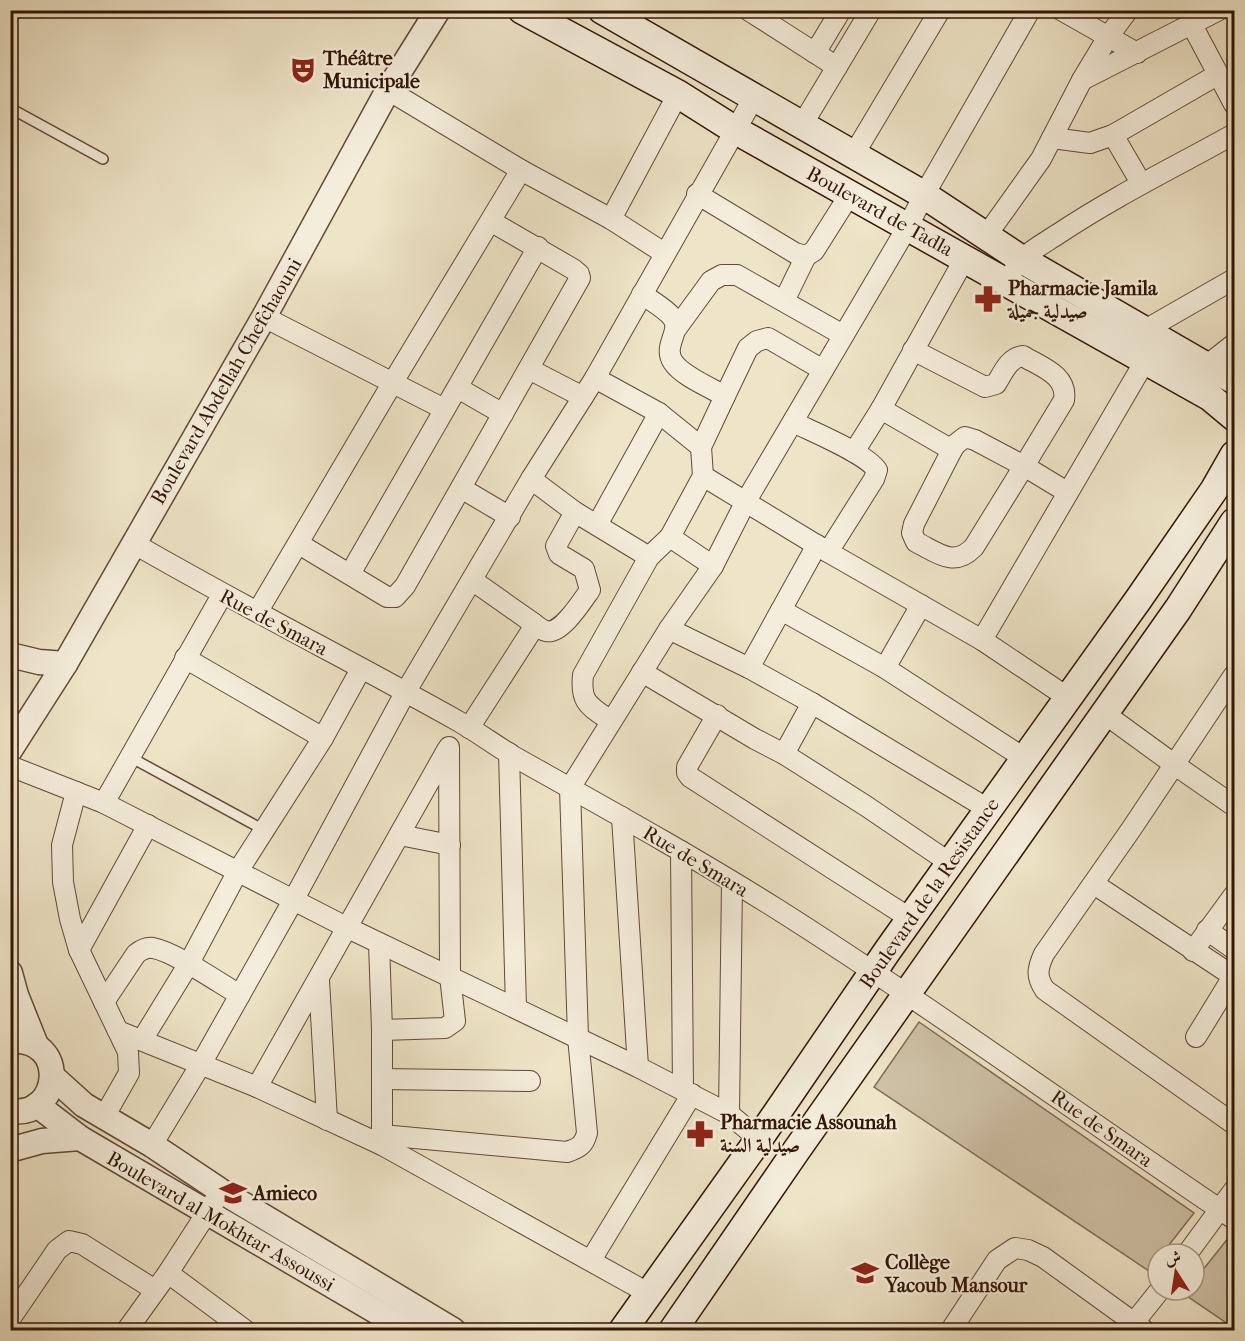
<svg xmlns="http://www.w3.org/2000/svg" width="1245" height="1341" viewBox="0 0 1245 1341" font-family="'IM FELL French Canon',Amiri,serif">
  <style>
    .green { fill: #cec1a6; stroke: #806b56; stroke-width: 1.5 }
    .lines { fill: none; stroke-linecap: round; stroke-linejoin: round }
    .service-casing { stroke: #624936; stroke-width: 12 }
    .minor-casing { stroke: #624936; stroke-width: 22 }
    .tertiary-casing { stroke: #624936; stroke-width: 27 }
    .secondary-casing { stroke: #331505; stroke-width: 30 }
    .service { stroke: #f4eddb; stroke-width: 9 }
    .minor { stroke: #f4eddb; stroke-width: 20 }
    .tertiary { stroke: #f4eddb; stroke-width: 24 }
    .secondary { stroke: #f4eddb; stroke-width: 27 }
    .labels { text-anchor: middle; stroke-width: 4.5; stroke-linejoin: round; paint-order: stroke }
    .poi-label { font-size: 20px; font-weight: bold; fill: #331505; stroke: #f4eddb; text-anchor: start }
    .street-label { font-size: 20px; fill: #331505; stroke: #f4eddb }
  </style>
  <rect width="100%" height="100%" fill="#eee4c7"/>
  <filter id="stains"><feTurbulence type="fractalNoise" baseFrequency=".00333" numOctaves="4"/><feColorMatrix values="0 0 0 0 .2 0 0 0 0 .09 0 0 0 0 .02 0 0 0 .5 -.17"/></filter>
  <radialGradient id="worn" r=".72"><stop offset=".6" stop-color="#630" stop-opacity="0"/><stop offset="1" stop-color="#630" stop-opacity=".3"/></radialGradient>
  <!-- green -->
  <g class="green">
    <polygon points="919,1022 1194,1213 1162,1254 1158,1254 1158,1259 1149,1271 874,1087"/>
    <polygon points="1229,1237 1234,1241 1234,1328 1184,1294 1187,1290 1194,1290 1194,1281"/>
  </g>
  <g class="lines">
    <defs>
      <g id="service">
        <polyline points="10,108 103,159"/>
        <polyline points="130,757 264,830"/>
      </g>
      <g id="minor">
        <polyline points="748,10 837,67"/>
        <polyline points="1061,10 1137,53"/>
        <polyline points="1192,25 1234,104"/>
        <polyline points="815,53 841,10"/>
        <polyline points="1082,80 1219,10"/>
        <polyline points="388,90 521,170 611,219 664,253"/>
        <polyline points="802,125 871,10"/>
        <polyline points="1113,135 1141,183"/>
        <polyline points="1052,138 1090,143 1113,135 1217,75"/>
        <polyline points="854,154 940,10"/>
        <polyline points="697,194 795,253 806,256 814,251 850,194"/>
        <polyline points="611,219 678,94"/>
        <polyline points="986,236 1041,159 1082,80 1108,37 1128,10"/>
        <path d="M1015 268C1025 253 1043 244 1058 234 1115 196 1175 167 1234 134"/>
        <polyline points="784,301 806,256"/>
        <polyline points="264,317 444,409"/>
        <polyline points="676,329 711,281 722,275 737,275 843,335"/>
        <polyline points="1145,330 1234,279"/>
        <path d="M913 350 985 387 996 384C1003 373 1009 357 1023 356 1041 367 1068 375 1064 400L1024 466 1067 492"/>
        <polyline points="1206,366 1234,344"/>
        <polyline points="529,369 583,397"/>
        <polyline points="595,378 659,413 701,447"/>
        <polyline points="458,388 503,414"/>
        <polyline points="725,396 748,348 757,341 768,338 823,370"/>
        <polyline points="881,409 952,450"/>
        <path d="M793 422C813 432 865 453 877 470L874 479 828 552"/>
        <path d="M965 437 975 440 1024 466 974 547C954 568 938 553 916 542L912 533 914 524 952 450 956 444Z"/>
        <polyline points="854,452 881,409 965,258"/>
        <polyline points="703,476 828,552 982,640 1067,697"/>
        <polyline points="531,479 575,512 649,557"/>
        <polyline points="461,488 510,517"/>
        <polyline points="597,525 659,413"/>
        <polyline points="670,537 713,566"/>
        <path d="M133 543C240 605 351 661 458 721 477 732 495 745 513 756 602 806 691 855 777 909 933 1008 1082 1117 1234 1219"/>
        <polyline points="299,544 387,597 395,597 405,586 580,278 579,274 573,269 492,222"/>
        <polyline points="350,574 538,247"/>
        <polyline points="781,610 885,668 1024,758"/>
        <polyline points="258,611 393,382 521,170"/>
        <path d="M533 623C537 626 542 630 546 631 561 635 582 601 590 590L584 569 559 554 556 546 575 512"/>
        <polyline points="669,629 749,668 812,703 988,809"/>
        <polyline points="982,640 1145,361"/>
        <polyline points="185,658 323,738"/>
        <polyline points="749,668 817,545"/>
        <polyline points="885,668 921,605"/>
        <polyline points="642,672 755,739 784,754 866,806 950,863"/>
        <path d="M1234 675 1132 828 1044 954C1037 969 1036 977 1045 990L1234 1124"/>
        <polyline points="1105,714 1175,765 1234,806"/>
        <polyline points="717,715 687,767 687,773 690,777 911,919"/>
        <path d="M611 721C589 706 580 703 583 675L649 557 670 537 703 476 701 447 725 396C711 388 682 376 673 362 662 345 683 331 672 317 665 308 651 301 642 294"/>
        <polyline points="469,728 532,630 533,623 472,580"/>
        <polyline points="509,753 516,1007"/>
        <polyline points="784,754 812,703"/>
        <polyline points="10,766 104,803 348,928 638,1067 729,1114 759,1139"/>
        <polyline points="76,792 62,845 63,882 70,919 79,950 128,1052 129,1073 104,1117"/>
        <polyline points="104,803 222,595"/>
        <polyline points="622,817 638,1067"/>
        <polyline points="400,835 450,845"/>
        <polyline points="681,851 683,1090"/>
        <polyline points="1094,884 1233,976"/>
        <polyline points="1207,930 1234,949"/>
        <polyline points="379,943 382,1030"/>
        <polyline points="79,950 148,825"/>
        <polyline points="1193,951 1234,895"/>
        <polyline points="319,980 327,1120"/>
        <path d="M104 1002 136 954C141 950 146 947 153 948 175 952 219 983 240 995"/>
        <polyline points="118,1031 257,1087 382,1145 648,1293"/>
        <polyline points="1196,1037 1234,975"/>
        <polyline points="142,1040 188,965 238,871 323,738 361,669"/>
        <polyline points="382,1079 530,1081"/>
        <polyline points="257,1087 447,750"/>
        <polyline points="729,1114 732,882"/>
        <path d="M382 1135 567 1152C579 1148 584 1145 587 1133L578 1037 570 788 669 629 713 566 746 501 908 226 924 195 1030 10"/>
        <polyline points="152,1145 201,1064 294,899 405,693 531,479 595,378 753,99"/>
        <polyline points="382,1145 382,1030 445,1028 455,1021 450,976 449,747"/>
        <polyline points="1187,1254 1234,1190"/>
        <polyline points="591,1260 692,1094"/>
        <polyline points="168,1273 245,1330"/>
        <polyline points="10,1319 57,1250 69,1241 82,1244 155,1290"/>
        <polyline points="127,1330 168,1273 221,1191"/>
        <polyline points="951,1330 997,1260 1015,1248 1028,1250 1043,1257 1144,1330"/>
        <polyline points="1128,1330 1160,1290"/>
      </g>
      <g id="tertiary">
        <polyline points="10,655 39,662 65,664"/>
        <polyline points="10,750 65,664 264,317 388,90 438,10"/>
        <polyline points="10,973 16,995 36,1045"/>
        <path d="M10 1041C69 1036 62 1119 10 1111"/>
        <polyline points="53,1077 84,1105 152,1145 221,1191 453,1330"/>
        <polyline points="37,1105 80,1138 408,1330"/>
        <polyline points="13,1149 42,1141 80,1138"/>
      </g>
      <g id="secondary">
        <polyline points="522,10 678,94 735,130 1210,397 1234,417"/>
        <polyline points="602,10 924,195 1021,259 1206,366 1234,380"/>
        <polyline points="623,1330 759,1139 888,950 1138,600 1214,490 1234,455"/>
        <polyline points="673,1330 796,1151 1178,609 1234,522"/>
      </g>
    </defs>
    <!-- service casing -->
    <use href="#service" class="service-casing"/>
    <!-- minor casing -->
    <use href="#minor" class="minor-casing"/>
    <!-- tertiary casing -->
    <use href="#tertiary" class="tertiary-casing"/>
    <!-- secondary casing -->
    <use href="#secondary" class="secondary-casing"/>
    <!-- service -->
    <use href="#service" class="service"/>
    <!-- minor -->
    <use href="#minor" class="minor"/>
    <!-- tertiary -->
    <use href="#tertiary" class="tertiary"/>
    <!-- secondary -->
    <use href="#secondary" class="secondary"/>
  </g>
  <!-- icons -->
  <defs>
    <symbol id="theatre-bare" viewBox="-9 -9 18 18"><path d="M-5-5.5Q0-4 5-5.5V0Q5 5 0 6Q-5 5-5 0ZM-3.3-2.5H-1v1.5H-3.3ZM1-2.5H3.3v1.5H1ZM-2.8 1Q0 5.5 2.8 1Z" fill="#8f2418" stroke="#f4eddb" stroke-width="2.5" paint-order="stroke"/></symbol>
    <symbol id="pharmacy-bare" viewBox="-9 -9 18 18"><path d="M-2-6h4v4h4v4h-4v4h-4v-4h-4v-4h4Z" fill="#8f2418" stroke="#f4eddb" stroke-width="2.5" paint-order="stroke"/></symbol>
    <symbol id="school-bare" viewBox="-9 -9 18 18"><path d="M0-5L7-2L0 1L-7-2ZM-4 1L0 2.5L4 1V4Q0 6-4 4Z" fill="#8f2418" stroke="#f4eddb" stroke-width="2.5" paint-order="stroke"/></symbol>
  </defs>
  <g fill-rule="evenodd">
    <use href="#theatre-bare" x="284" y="51" width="38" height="38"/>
    <use href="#pharmacy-bare" x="969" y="280" width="38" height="38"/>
    <use href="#pharmacy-bare" x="681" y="1115" width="38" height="38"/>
    <use href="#school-bare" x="214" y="1174" width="38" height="38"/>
    <use href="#school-bare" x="846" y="1254" width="38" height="38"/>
  </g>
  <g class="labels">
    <!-- poi labels -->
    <g class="poi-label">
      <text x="323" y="65">Théâtre<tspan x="323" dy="23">Municipale</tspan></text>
      <text x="1008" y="295">Pharmacie Jamila<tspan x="1008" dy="23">صيدلية جميلة</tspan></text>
      <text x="720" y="1129">Pharmacie Assounah<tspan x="720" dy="23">صيدلية السنة</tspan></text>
      <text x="253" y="1200">Amieco</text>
      <text x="885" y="1269">Collège<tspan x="885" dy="23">Yacoub Mansour</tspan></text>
    </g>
    <!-- street labels -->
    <g class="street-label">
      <text transform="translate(880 211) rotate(29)" y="7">Boulevard de Tadla</text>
      <text transform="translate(226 381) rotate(-60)" y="7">Boulevard Abdellah Chefchaouni</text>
      <text transform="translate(274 622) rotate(28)" y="7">Rue de Smara</text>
      <text transform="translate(696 861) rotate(31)" y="7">Rue de Smara</text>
      <text transform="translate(929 893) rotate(-55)" y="7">Boulevard de la Resistance</text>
      <text transform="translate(1102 1128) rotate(35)" y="7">Rue de Smara</text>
      <text transform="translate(221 1221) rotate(30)" y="7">Boulevard al Mokhtar Assoussi</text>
    </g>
  </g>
  <!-- margin -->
  <rect width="1245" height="1341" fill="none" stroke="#eee4c7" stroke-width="36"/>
  <rect x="12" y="12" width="1221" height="1317" fill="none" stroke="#331505" stroke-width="3"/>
  <rect x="18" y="18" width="1209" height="1305" fill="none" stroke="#331505" stroke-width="1.5"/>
  <!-- north arrow -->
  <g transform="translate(1176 1272) rotate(348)"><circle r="28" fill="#f4eddb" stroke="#a79785" stroke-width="1.5"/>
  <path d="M0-4.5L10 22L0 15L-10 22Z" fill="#8f2418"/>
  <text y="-9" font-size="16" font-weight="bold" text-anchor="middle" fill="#331505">ش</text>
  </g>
  <rect width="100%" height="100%" filter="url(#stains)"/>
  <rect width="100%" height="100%" fill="url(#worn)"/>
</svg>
